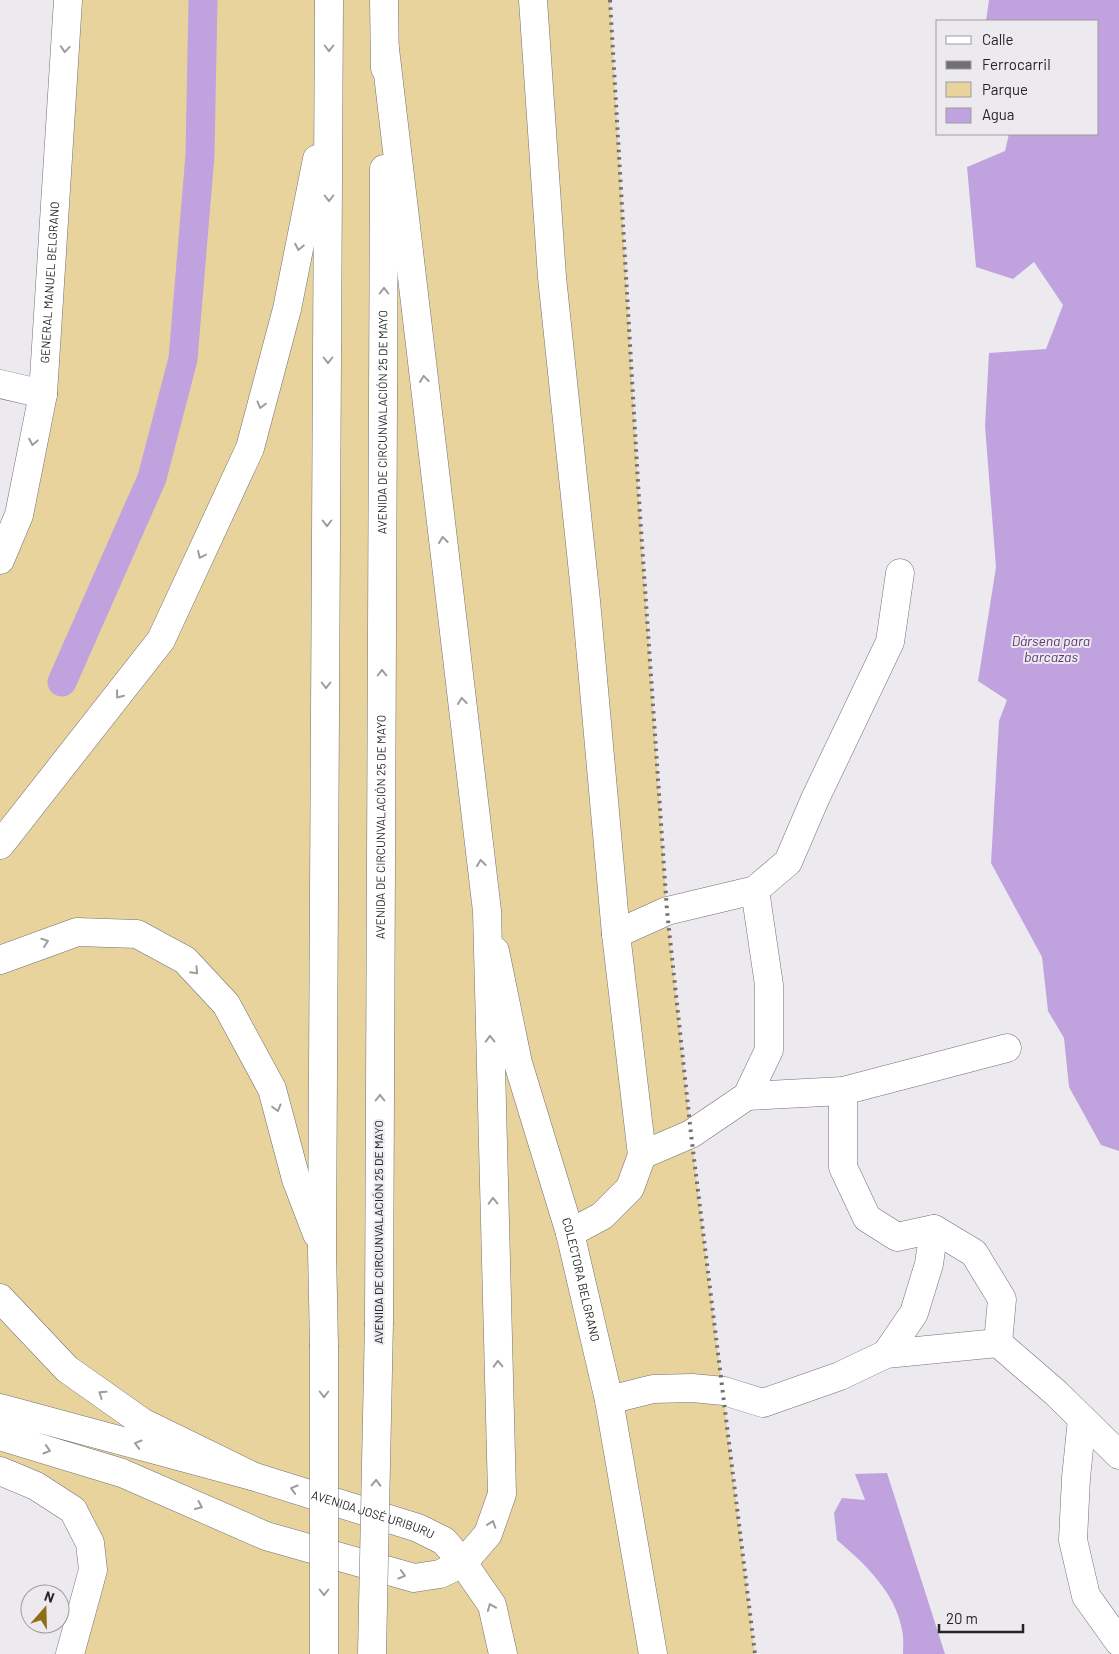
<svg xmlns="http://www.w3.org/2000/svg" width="1119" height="1654" viewBox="0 0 1119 1654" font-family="Barlow,sans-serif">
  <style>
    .green { fill: #e9d39c }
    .water { fill: #c0a3de }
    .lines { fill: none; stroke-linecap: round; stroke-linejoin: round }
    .canal { stroke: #c0a3de; stroke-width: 29 }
    .minor-casing { stroke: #727074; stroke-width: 29 }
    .major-casing { stroke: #727074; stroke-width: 29 }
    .highway-casing { stroke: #727074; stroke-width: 29 }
    .minor { stroke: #fff; stroke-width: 28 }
    .major { stroke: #fff; stroke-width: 28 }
    .highway { stroke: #fff; stroke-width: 28 }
    .rail { stroke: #717072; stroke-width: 4; stroke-dasharray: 2.5 5; stroke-linecap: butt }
    .highway-bridge-casing { stroke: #727074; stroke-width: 29; stroke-linecap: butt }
    .highway-bridge { stroke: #fff; stroke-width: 28 }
    .oneway { stroke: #9d9d9d }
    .labels { text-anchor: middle; stroke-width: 4; stroke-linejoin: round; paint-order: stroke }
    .street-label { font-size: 12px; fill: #262526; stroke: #eceaee }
    .water-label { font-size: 14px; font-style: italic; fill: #5d367c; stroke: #eceaee }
  </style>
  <rect width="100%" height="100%" fill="#eceaee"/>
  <!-- green -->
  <polygon class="green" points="68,0 610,0 639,500 667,911 691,1134 755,1654 70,1654 93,1570 73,1510 0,1471 0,560 19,515"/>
  <!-- water -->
  <g class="water">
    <polygon points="989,0 1119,0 1119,1151 1101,1145 1069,1087 1064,1038 1048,1011 1042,957 991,863 999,721 1007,700 978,681 996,567 985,426 989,353 1046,349 1063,305 1034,262 1013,279 976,267 967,167 1005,151 1009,134 1098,134 1098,21 986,21"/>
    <path d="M887 1473 945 1654H903C903 1647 904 1638 902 1630 896 1593 864 1563 837 1540L834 1513 842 1498 865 1500 855 1474Z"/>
  </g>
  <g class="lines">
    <!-- canal -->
    <polyline class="canal" points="62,682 152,478 183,359 200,155 203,0"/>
    <defs>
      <g id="minor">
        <polyline points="533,0 552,277 586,601 616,934 642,1155 630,1188 602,1216 570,1233"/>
        <polyline points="0,384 43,394"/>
        <path id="s1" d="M0 560 19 515 43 394 68 0"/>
        <polyline points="616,934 667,911 755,890 788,862 815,799 890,642 900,573"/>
        <path id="s2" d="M495 951 518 1063 570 1233 609 1400 653 1654"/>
        <polyline points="843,1091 843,1167 867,1218 897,1237 934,1229 974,1253 1002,1299 998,1343"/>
        <polyline points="747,1096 843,1091 1007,1048"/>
        <polyline points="642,1155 691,1134 747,1096 769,1050 769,985 755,890"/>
        <polyline points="886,1354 914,1313 929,1264 934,1229"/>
        <polyline points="609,1400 653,1389 692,1388 724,1391 763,1403 840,1376 886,1354 998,1343 1056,1393 1119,1455"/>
        <polyline points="1082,1419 1076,1478 1073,1540 1086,1596 1119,1642"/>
        <polyline points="0,1471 36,1486 73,1510 90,1543 93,1570 70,1654"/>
      </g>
      <g id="major">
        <path id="s3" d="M0 1408 252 1476 418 1528 444 1541 463 1563 440 1574 414 1578 266 1536 122 1473 0 1436"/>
      </g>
      <g id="highway">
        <polyline points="384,0 385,68"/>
        <polyline points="385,49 487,911 502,1494 488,1534 463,1563 492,1605 503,1654"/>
        <polyline points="0,845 161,640 250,448 287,309 317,159"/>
        <polyline points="0,960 77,932 137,934 185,960 226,1004 272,1089 296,1179 317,1234"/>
        <polyline points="0,1298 67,1369 142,1422 252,1476"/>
        <path id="s4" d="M379 1322 384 169"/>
        <polyline points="324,1345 322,1250 329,0"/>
      </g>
    </defs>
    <!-- minor casing -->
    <use href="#minor" class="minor-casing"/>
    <!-- major casing -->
    <use href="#major" class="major-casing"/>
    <!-- highway casing -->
    <use href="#highway" class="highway-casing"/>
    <!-- minor -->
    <use href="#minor" class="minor"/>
    <!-- major -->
    <use href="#major" class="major"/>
    <!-- highway -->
    <use href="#highway" class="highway"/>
    <!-- rail -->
    <polyline class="rail" points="610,0 639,500 667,911 691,1134 755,1654"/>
    <defs>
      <g id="highway-bridge">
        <polyline points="324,1654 324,1345"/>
        <polyline points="372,1654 379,1322"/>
      </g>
    </defs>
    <!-- highway-bridge casing -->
    <use href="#highway-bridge" class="highway-bridge-casing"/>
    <!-- highway-bridge -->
    <use href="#highway-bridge" class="highway-bridge"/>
  </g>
  <!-- one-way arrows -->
  <defs><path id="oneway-chevron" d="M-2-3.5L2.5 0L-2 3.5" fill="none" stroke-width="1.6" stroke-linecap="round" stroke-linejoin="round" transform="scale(1.25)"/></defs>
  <g class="oneway">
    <use href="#oneway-chevron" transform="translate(329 48) rotate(90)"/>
    <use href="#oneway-chevron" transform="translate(65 49) rotate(94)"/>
    <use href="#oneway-chevron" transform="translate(329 198) rotate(90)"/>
    <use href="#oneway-chevron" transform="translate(299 247) rotate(101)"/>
    <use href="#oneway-chevron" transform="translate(384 291) rotate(-90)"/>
    <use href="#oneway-chevron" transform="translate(328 360) rotate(90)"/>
    <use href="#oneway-chevron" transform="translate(424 379) rotate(-97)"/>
    <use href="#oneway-chevron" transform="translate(261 405) rotate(105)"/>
    <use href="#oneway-chevron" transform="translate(33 442) rotate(101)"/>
    <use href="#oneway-chevron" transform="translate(327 523) rotate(90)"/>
    <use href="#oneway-chevron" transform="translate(443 540) rotate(-97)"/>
    <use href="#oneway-chevron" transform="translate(201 555) rotate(115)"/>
    <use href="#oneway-chevron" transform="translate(382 673) rotate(-90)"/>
    <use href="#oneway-chevron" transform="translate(326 685) rotate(90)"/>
    <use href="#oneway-chevron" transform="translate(119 695) rotate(128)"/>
    <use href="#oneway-chevron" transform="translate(462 701) rotate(-97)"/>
    <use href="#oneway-chevron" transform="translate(481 863) rotate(-97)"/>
    <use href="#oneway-chevron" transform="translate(45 942) rotate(-19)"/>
    <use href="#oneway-chevron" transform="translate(195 971) rotate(47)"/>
    <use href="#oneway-chevron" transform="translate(490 1039) rotate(-91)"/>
    <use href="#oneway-chevron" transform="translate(380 1098) rotate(-90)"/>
    <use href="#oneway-chevron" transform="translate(277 1108) rotate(75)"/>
    <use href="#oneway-chevron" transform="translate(493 1201) rotate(-91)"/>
    <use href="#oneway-chevron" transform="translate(498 1364) rotate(-92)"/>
    <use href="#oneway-chevron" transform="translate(102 1394) rotate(-145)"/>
    <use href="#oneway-chevron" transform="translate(324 1394) rotate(90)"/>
    <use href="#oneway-chevron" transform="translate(138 1444) rotate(-164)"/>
    <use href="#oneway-chevron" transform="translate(47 1450) rotate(17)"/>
    <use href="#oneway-chevron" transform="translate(376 1483) rotate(-89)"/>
    <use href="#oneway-chevron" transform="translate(294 1489) rotate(-163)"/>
    <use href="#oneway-chevron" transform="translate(199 1506) rotate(24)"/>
    <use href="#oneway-chevron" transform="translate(492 1524) rotate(-71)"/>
    <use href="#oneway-chevron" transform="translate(402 1575) rotate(16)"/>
    <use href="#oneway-chevron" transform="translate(324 1592) rotate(90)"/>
    <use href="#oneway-chevron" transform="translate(491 1607) rotate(-112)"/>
  </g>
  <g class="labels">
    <!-- street labels -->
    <g class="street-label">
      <text dy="4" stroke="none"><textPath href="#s1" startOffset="284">GENERAL MANUEL BELGRANO</textPath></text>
      <text dy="4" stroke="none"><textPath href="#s4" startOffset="900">AVENIDA DE CIRCUNVALACIÓN 25 DE MAYO</textPath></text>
      <text dy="4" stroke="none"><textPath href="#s4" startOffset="495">AVENIDA DE CIRCUNVALACIÓN 25 DE MAYO</textPath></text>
      <text transform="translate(379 1232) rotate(-90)" y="4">AVENIDA DE CIRCUNVALACIÓN 25 DE MAYO</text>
      <text dy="4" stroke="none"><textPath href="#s2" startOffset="340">COLECTORA BELGRANO</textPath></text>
      <text dy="4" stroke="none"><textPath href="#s3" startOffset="388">AVENIDA JOSÉ URIBURU</textPath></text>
    </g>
    <!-- water labels -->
    <g class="water-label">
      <text x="1051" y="646">Dársena para<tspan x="1051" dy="16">barcazas</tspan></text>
    </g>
  </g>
  <!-- legend -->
  <rect x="936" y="20" width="162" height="115" fill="#eceaee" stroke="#9d9b9e"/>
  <rect x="946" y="36" width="25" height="8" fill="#ffffff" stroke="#9d9b9e"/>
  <text x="982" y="45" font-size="15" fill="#262526">Calle</text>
  <rect x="946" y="61" width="25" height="8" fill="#717072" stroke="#9d9b9e"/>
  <text x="982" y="70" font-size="15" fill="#262526">Ferrocarril</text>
  <rect x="946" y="82" width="25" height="15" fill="#e9d39c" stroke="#9d9b9e"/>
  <text x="982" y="95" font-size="15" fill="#262526">Parque</text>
  <rect x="946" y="108" width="25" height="15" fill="#c0a3de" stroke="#9d9b9e"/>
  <text x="982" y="120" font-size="15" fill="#262526">Agua</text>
  <!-- north arrow -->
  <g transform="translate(45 1609) rotate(20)"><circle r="24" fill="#eceaee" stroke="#9d9b9e"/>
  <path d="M0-4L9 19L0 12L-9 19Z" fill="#8e7014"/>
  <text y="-8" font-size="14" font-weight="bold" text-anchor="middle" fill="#262526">N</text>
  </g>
  <!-- scale -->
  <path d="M939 1624v8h84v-8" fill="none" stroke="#262526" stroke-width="2.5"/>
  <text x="946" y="1624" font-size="15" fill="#262526" stroke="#eceaee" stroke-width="4" paint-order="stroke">20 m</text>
</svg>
